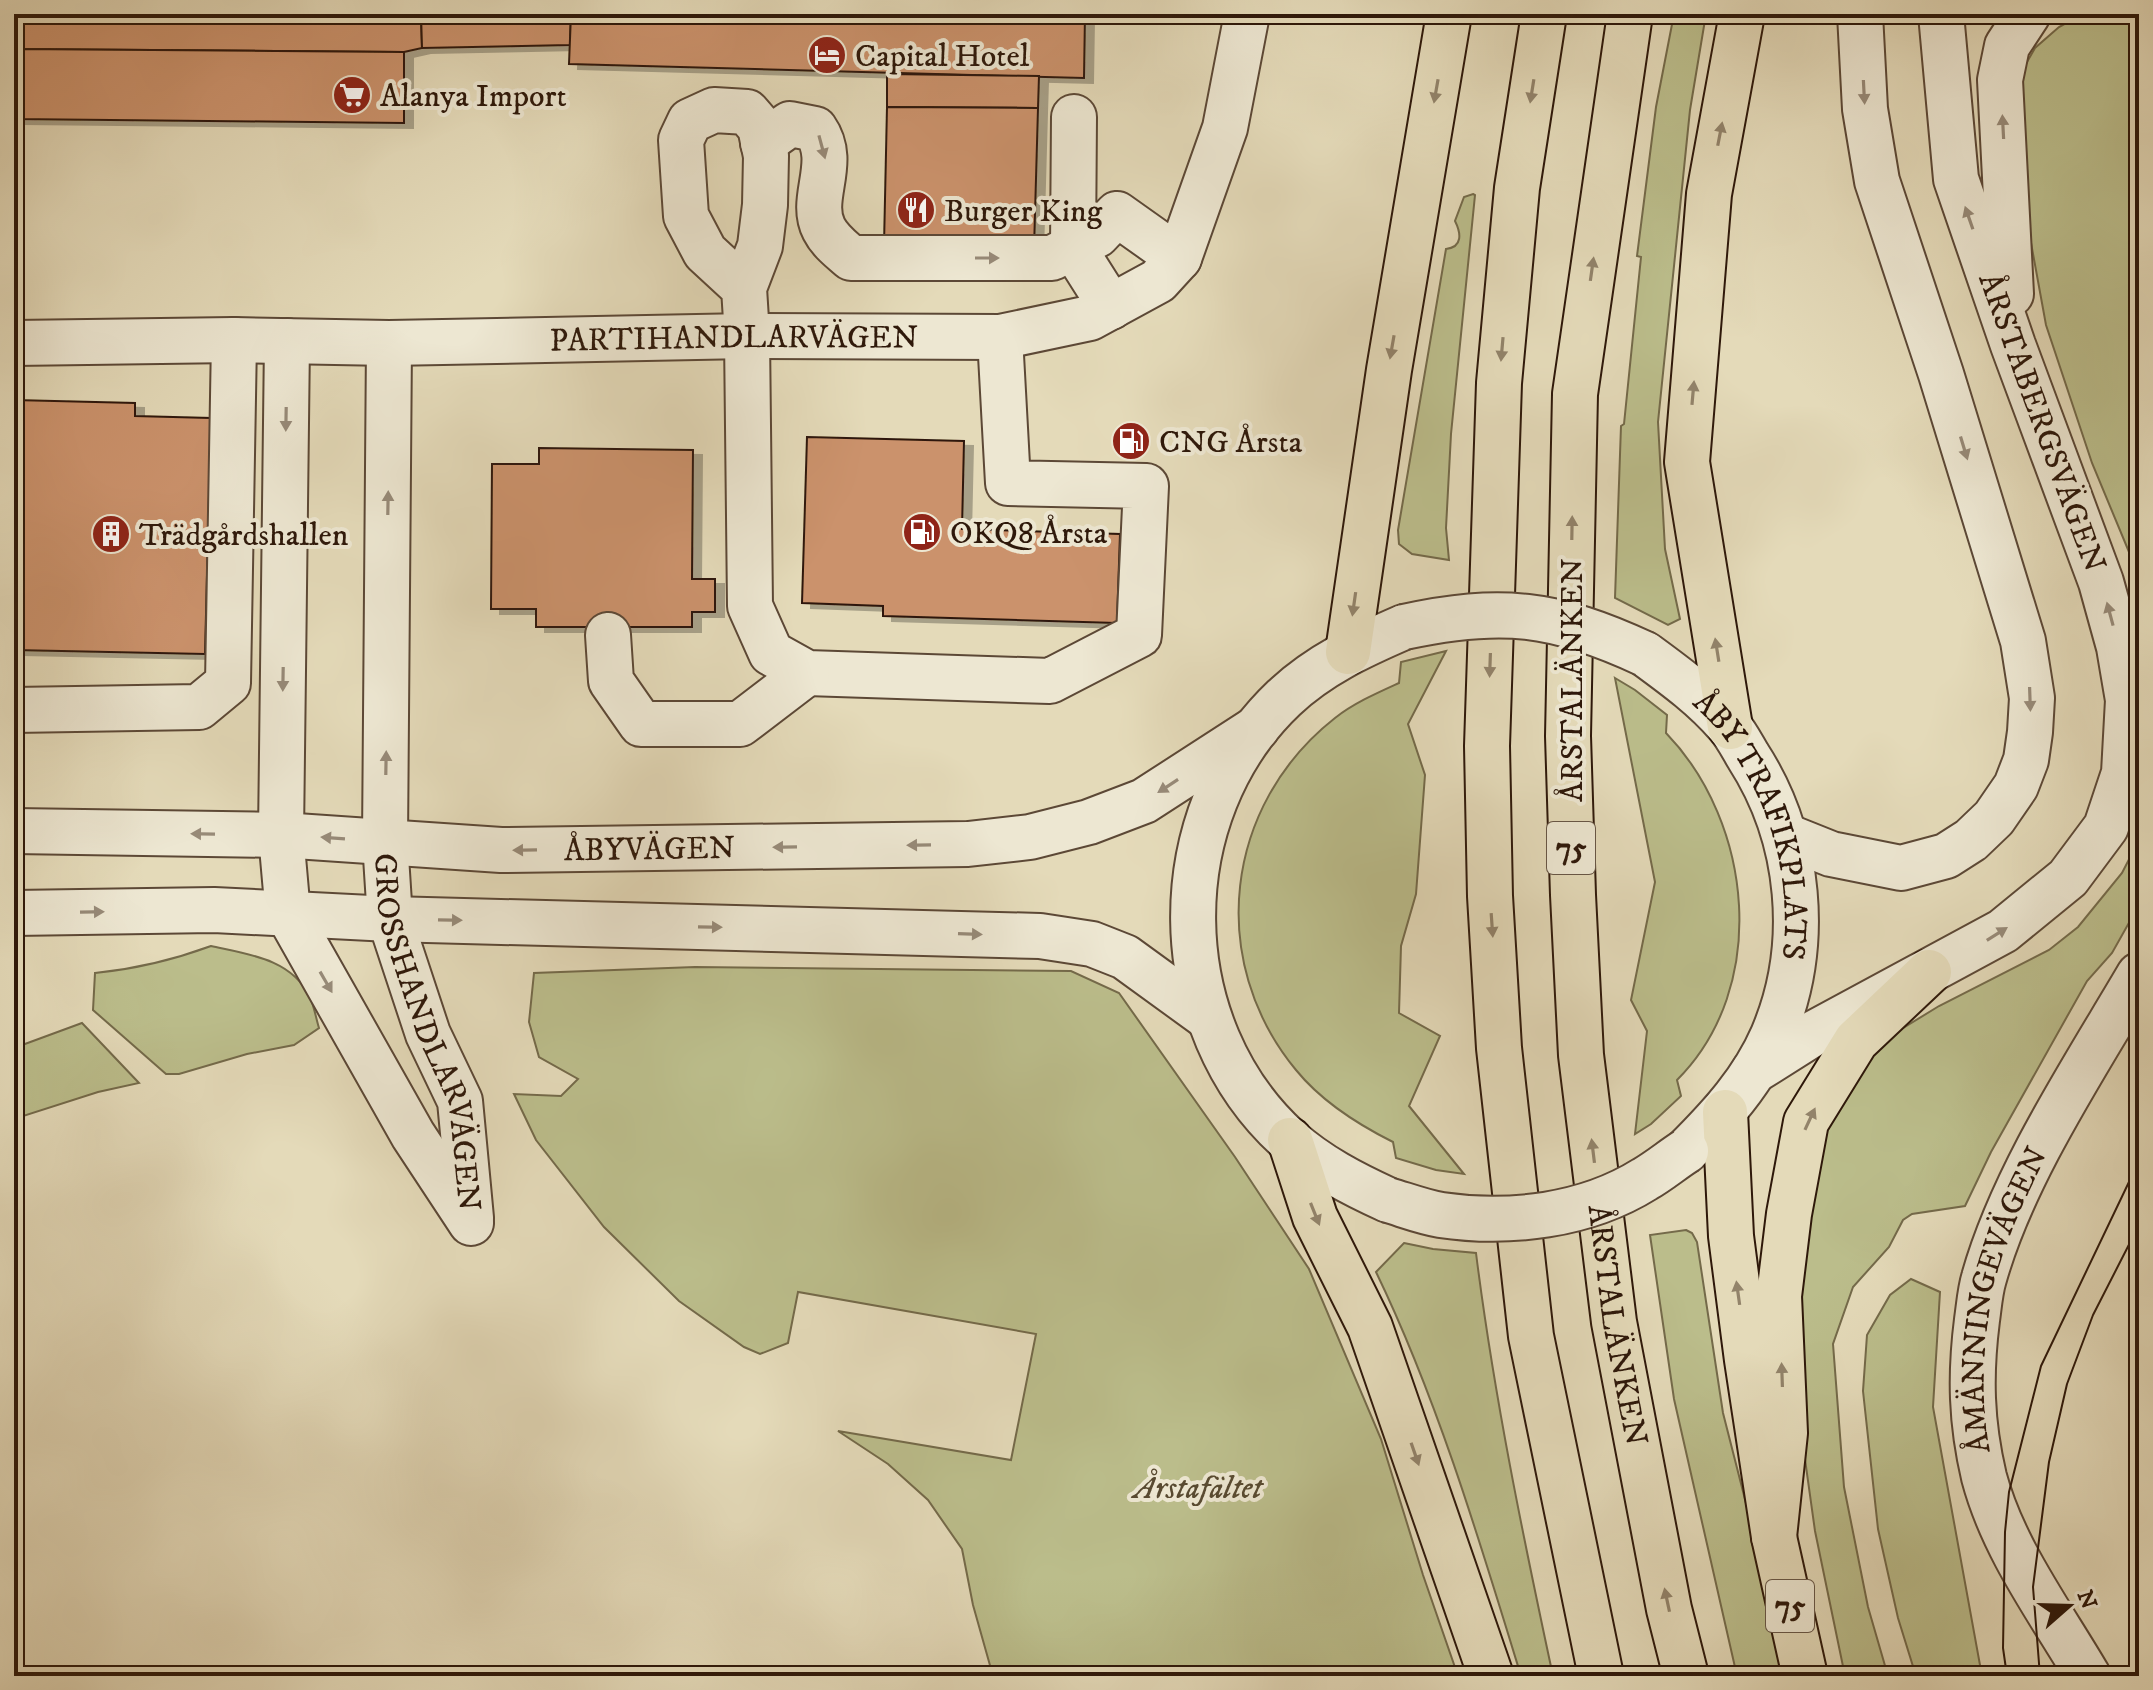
<svg xmlns="http://www.w3.org/2000/svg" width="2153" height="1690" viewBox="0 0 2153 1690" font-family="'IM FELL DW Pica',serif">
  <style>
    .green { fill: #bbbd8b; stroke: #746a4a; stroke-width: 2 }
    .building { fill: #cb926c; stroke: #2e180a; stroke-width: 2; filter: url(#shadow) }
    .lines { fill: none; stroke-linecap: round; stroke-linejoin: round }
    .minor-casing { stroke: #5c4836; stroke-width: 48 }
    .highway-casing { stroke: #2e180a; stroke-width: 48 }
    .minor { stroke: #ede7d2; stroke-width: 44 }
    .highway { stroke: #e4dab9; stroke-width: 44 }
    .tram { stroke: #2e180a; stroke-width: 2 }
    .minor-bridge-casing { stroke: #5c4836; stroke-width: 48; stroke-linecap: butt }
    .minor-bridge { stroke: #ede7d2; stroke-width: 44 }
    .oneway { fill: #92836a }
    .oneway2 { fill: #978a78 }
    .labels { text-anchor: middle; stroke-width: 8; stroke-linejoin: round; paint-order: stroke }
    .shield { fill: #ede7d2; stroke: #675646; stroke-width: 2 }
    .shield-label { font-size: 30px; font-weight: bold; fill: #2e180a }
    .poi-label { font-size: 32px; fill: #2e180a; stroke: #ede7d2; text-anchor: start }
    .street-label { font-size: 32px; fill: #2e180a; stroke: #ede7d2 }
    .park-label { font-size: 32px; font-style: italic; fill: #584a31; stroke: #ede7d2 }
  </style>
  <defs>
    <filter id="shadow"><feDropShadow dx="9" dy="5" stdDeviation="0" flood-color="#0004"/></filter>
  </defs>
  <rect width="100%" height="100%" fill="#e4dab9"/>
  <filter id="stains"><feTurbulence type="fractalNoise" baseFrequency=".0025" numOctaves="4"/><feColorMatrix values="0 0 0 0 .2 0 0 0 0 .09 0 0 0 0 .02 0 0 0 .5 -.17"/></filter>
  <radialGradient id="worn" r=".72"><stop offset=".6" stop-color="#630" stop-opacity="0"/><stop offset="1" stop-color="#630" stop-opacity=".3"/></radialGradient>
  <!-- green -->
  <g class="green">
    <polygon points="1674,14 1706,14 1690,110 1658,422 1665,549 1680,619 1668,625 1615,598 1621,426 1624,424 1641,257 1637,256 1656,107"/>
    <polygon points="2091,14 2131,14 2139,17 2139,576 2092,463 2046,325 2023,199 2016,138 2023,69 2035,48 2059,27 2079,16"/>
    <path d="M1473 194 1475 195 1451 434 1446 528 1449 560 1412 554 1399 544 1398 530 1446 249C1463 247 1461 233 1455 221L1464 197Z"/>
    <path d="M1446 651 1408 724 1425 775 1416 894 1401 946 1399 1013 1440 1036 1409 1106 1464 1174 1436 1170 1396 1158 1393 1142C1357 1124 1322 1102 1296 1070 1206 961 1224 805 1335 718 1354 703 1377 693 1399 683L1401 662Z"/>
    <path d="M1615 678 1635 690 1667 715 1666 733C1753 823 1770 987 1677 1080L1681 1096 1651 1124 1635 1134 1647 1031 1631 1000 1655 882Z"/>
    <polygon points="2139,840 2139,905 2112,953 2087,981 1991,1152 1965,1206 1912,1214 1903,1220 1889,1247 1853,1287 1833,1344 1844,1487 1868,1607 1888,1676 1845,1676 1815,1531 1791,1359 1808,1175 1845,1082 1895,1033 1939,1006 2049,950 2078,927 2122,873"/>
    <path d="M211 946C248 954 292 959 310 997 314 1006 316 1018 319 1028L294 1045 247 1054 179 1074H166L93 1010 95 973C136 969 173 960 211 946Z"/>
    <polygon points="695,967 1071,971 1119,993 1235,1157 1309,1269 1381,1439 1423,1575 1458,1676 993,1676 973,1605 962,1549 928,1500 888,1464 838,1431 1011,1460 1036,1334 798,1292 788,1343 760,1354 744,1347 679,1301 604,1227 536,1140 514,1094 561,1096 578,1079 539,1057 529,1022 534,973"/>
    <polygon points="82,1023 139,1083 98,1092 14,1119 14,1048"/>
    <polygon points="1686,1230 1692,1233 1697,1242 1723,1413 1790,1676 1737,1676 1674,1399 1650,1235"/>
    <path d="M1404 1243 1433 1249 1476 1253C1494 1396 1523 1536 1553 1676H1521C1480 1542 1437 1398 1376 1272Z"/>
    <polygon points="1911,1279 1940,1292 1933,1407 1982,1676 1916,1676 1898,1618 1878,1529 1863,1391 1867,1335 1890,1295"/>
  </g>
  <!-- building -->
  <g class="building">
    <polygon points="14,14 421,14 422,48 404,52 14,49"/>
    <polygon points="421,14 571,14 570,45 422,48"/>
    <polygon points="571,14 1085,14 1084,78 569,64"/>
    <polygon points="14,49 404,52 404,123 14,119"/>
    <polygon points="887,74 1039,76 1038,108 887,107"/>
    <polygon points="887,107 1038,108 1034,249 884,245"/>
    <polygon points="14,400 135,403 135,416 211,418 205,654 14,650"/>
    <polygon points="807,437 964,441 962,529 1120,534 1117,623 883,616 883,606 802,603"/>
    <polygon points="539,448 693,450 692,579 715,579 715,612 692,612 692,627 536,627 536,609 491,609 492,464 539,464"/>
  </g>
  <g class="lines">
    <defs>
      <g id="minor">
        <polyline points="1074,117 1073,247 1111,307"/>
        <path d="M763 143 790 124 815 129C839 163 808 198 824 229 830 241 841 249 851 258H1052L1097 235 1117 214 1179 258"/>
        <polyline points="744,288 705,252 686,216 681,140 690,121 714,110 747,112 760,127 766,156 765,205 760,246 744,288 747,336 750,606 771,653 807,673 1050,681 1139,635 1146,486 1008,483 1000,337"/>
        <polyline points="2011,294 2000,80 2007,46 2028,14"/>
        <polyline points="287,341 281,835 288,914 413,1135 471,1223"/>
        <path id="s1" d="M14 343 234 340 389 343 747 336 1000 337 1090 318 1158 281 1179 258 1225 128 1247 14"/>
        <path id="s2" d="M389 343 385 841 390 919 428 1034 460 1101 471 1218"/>
        <polyline points="608,635 611,681 641,724 740,724 807,673"/>
        <path id="s3" d="M1645 654C1675 676 1704 697 1728 725 1736 734 1742 746 1748 756 1801 838 1811 945 1773 1035 1753 1081 1721 1116 1686 1151"/>
        <polyline points="14,710 199,707 228,683 234,340"/>
        <path id="s4" d="M14 831 281 835 501 850 968 844 1030 837 1089 822 1144 801 1257 728"/>
        <polyline points="1786,836 1831,854 1901,868 1946,856 1971,840 1994,818 2016,786 2026,760 2030,732 2032,698 2023,641 1941,374 1877,181 1865,109 1860,14"/>
        <polyline points="14,913 214,910 390,919 1040,936 1092,944 1125,957 1209,1018"/>
        <polyline points="1754,1071 1816,1032 2003,931 2068,878 2106,827 2124,773 2128,700 2119,647 2101,582 2013,345 1956,179 1941,14"/>
        <path d="M1388 1200C1353 1184 1318 1166 1289 1140 1163 1026 1161 815 1284 698 1319 665 1360 646 1404 627"/>
        <path id="s5" d="M2088 1676C2051 1613 2003 1549 1984 1477 1971 1422 1970 1375 1977 1320 1979 1306 1980 1291 1984 1278 2013 1175 2085 1067 2139 975"/>
      </g>
      <g id="highway">
        <polyline points="1544,14 1517,188 1499,383 1487,746 1490,896 1499,1048 1531,1336 1601,1676"/>
        <path id="s6" d="M1630 14 1575 394 1568 736 1573 895 1581 1055 1614 1322 1669 1609 1686 1676"/>
        <polyline points="1348,652 1389,370 1449,14"/>
        <polyline points="1730,727 1687,462 1709,194 1742,14"/>
        <polyline points="1725,1112 1731,1236 1747,1360 1774,1537 1805,1676"/>
        <polyline points="1290,1140 1315,1217 1370,1327 1491,1676"/>
        <polyline points="1774,1537 1785,1433 1779,1296 1789,1214 1806,1122 1856,1041 1929,972"/>
      </g>
    </defs>
    <!-- minor casing -->
    <use href="#minor" class="minor-casing"/>
    <!-- highway casing -->
    <use href="#highway" class="highway-casing"/>
    <!-- minor -->
    <use href="#minor" class="minor"/>
    <!-- highway -->
    <use href="#highway" class="highway"/>
    <!-- tram -->
    <g class="tram">
      <polyline points="2007,1676 2003,1648 2005,1532 2009,1492 2041,1366 2139,1161"/>
      <polyline points="2040,1676 2033,1587 2049,1462 2067,1384 2093,1315 2139,1225"/>
    </g>
    <defs>
      <g id="minor-bridge">
        <path d="M1404 627C1501 606 1555 612 1645 654"/>
        <path d="M1388 1200C1405 1205 1423 1212 1441 1215 1509 1225 1586 1216 1645 1179 1659 1171 1672 1160 1686 1151"/>
      </g>
    </defs>
    <!-- minor-bridge casing -->
    <use href="#minor-bridge" class="minor-bridge-casing"/>
    <!-- minor-bridge -->
    <use href="#minor-bridge" class="minor-bridge"/>
  </g>
  <!-- one-way arrows -->
  <defs><path id="oneway-solid" d="M-6-.8H1V-3.2L6.5 0L1 3.2V.8H-6Z" transform="scale(2)"/></defs>
  <g class="oneway">
    <use href="#oneway-solid" transform="translate(1436 91) rotate(100)"/>
    <use href="#oneway-solid" transform="translate(1532 91) rotate(99)"/>
    <use href="#oneway-solid" transform="translate(1720 134) rotate(-79)"/>
    <use href="#oneway-solid" transform="translate(1592 269) rotate(-82)"/>
    <use href="#oneway-solid" transform="translate(1392 347) rotate(100)"/>
    <use href="#oneway-solid" transform="translate(1502 349) rotate(95)"/>
    <use href="#oneway-solid" transform="translate(1693 393) rotate(-85)"/>
    <use href="#oneway-solid" transform="translate(1572 528) rotate(-89)"/>
    <use href="#oneway-solid" transform="translate(1354 604) rotate(98)"/>
    <use href="#oneway-solid" transform="translate(1717 650) rotate(-99)"/>
    <use href="#oneway-solid" transform="translate(1490 665) rotate(92)"/>
    <use href="#oneway-solid" transform="translate(1492 925) rotate(86)"/>
    <use href="#oneway-solid" transform="translate(1810 1119) rotate(-65)"/>
    <use href="#oneway-solid" transform="translate(1593 1151) rotate(-97)"/>
    <use href="#oneway-solid" transform="translate(1315 1214) rotate(68)"/>
    <use href="#oneway-solid" transform="translate(1738 1293) rotate(-98)"/>
    <use href="#oneway-solid" transform="translate(1782 1375) rotate(-92)"/>
    <use href="#oneway-solid" transform="translate(1415 1454) rotate(71)"/>
    <use href="#oneway-solid" transform="translate(1667 1600) rotate(-102)"/>
  </g>
  <g class="oneway2">
    <use href="#oneway-solid" transform="translate(1864 92) rotate(87)"/>
    <use href="#oneway-solid" transform="translate(2003 127) rotate(-93)"/>
    <use href="#oneway-solid" transform="translate(822 147) rotate(75)"/>
    <use href="#oneway-solid" transform="translate(1969 218) rotate(-109)"/>
    <use href="#oneway-solid" transform="translate(987 258)"/>
    <use href="#oneway-solid" transform="translate(286 419) rotate(91)"/>
    <use href="#oneway-solid" transform="translate(1964 448) rotate(73)"/>
    <use href="#oneway-solid" transform="translate(388 503) rotate(-89)"/>
    <use href="#oneway-solid" transform="translate(2110 614) rotate(-105)"/>
    <use href="#oneway-solid" transform="translate(283 679) rotate(91)"/>
    <use href="#oneway-solid" transform="translate(2030 699) rotate(88)"/>
    <use href="#oneway-solid" transform="translate(386 763) rotate(-89)"/>
    <use href="#oneway-solid" transform="translate(1168 786) rotate(147)"/>
    <use href="#oneway-solid" transform="translate(203 834) rotate(-179)"/>
    <use href="#oneway-solid" transform="translate(333 838) rotate(-176)"/>
    <use href="#oneway-solid" transform="translate(919 845) rotate(179)"/>
    <use href="#oneway-solid" transform="translate(785 847) rotate(179)"/>
    <use href="#oneway-solid" transform="translate(525 850) rotate(179)"/>
    <use href="#oneway-solid" transform="translate(92 912) rotate(-1)"/>
    <use href="#oneway-solid" transform="translate(450 920) rotate(1)"/>
    <use href="#oneway-solid" transform="translate(710 927) rotate(1)"/>
    <use href="#oneway-solid" transform="translate(970 934) rotate(2)"/>
    <use href="#oneway-solid" transform="translate(1997 934) rotate(-32)"/>
    <use href="#oneway-solid" transform="translate(326 982) rotate(60)"/>
  </g>
  <!-- icons -->
  <defs>
    <symbol id="hotel-disc" viewBox="-11 -11 22 22"><circle r="9.5" fill="#8f2418" stroke="#ede7d2"/><path d="M-6-4.5h1.5V1H6V5H4.5V3h-9V5H-6ZM-4 0a1.8 1.8 0 1 1 3.6 0ZM.5 0V-2.5h3Q6-2.5 6 0Z" fill="#fff"/></symbol>
    <symbol id="supermarket-disc" viewBox="-11 -11 22 22"><circle r="9.5" fill="#8f2418" stroke="#ede7d2"/><path d="M-6-5.5h2.5l.6 2H6L4.5 2H-2.5L-4.4-4H-6ZM-1.5 3.2a1.3 1.3 0 1 0 .1 0ZM3 3.2a1.3 1.3 0 1 0 .1 0Z" fill="#fff"/></symbol>
    <symbol id="restaurant-disc" viewBox="-11 -11 22 22"><circle r="9.5" fill="#8f2418" stroke="#ede7d2"/><path d="M-5-6h1v4h1v-4h1v4h1v-4h1v5L-1.5 .5V6h-2V.5L-5-1ZM5-6V6H3V1.5H1.5Q1.5-4 5-6Z" fill="#fff"/></symbol>
    <symbol id="fuel-disc" viewBox="-11 -11 22 22"><circle r="9.5" fill="#8f2418" stroke="#ede7d2"/><path d="M-5.5-6h7V0h2V4h1.3V-2.5L3-4.5l.8-.8L6-3V5H2.5V1h-1V6h-7ZM-4.2-4.7v3.2H.2V-4.7Z" fill="#fff"/></symbol>
    <symbol id="building-disc" viewBox="-11 -11 22 22"><circle r="9.5" fill="#8f2418" stroke="#ede7d2"/><path d="M-4-6H4V6H1V3H-1V6H-4ZM-2.5-4.3h1.7v1.8h-1.7ZM.8-4.3h1.7v1.8H.8ZM-2.5-1h1.7V.8h-1.7ZM.8-1h1.7V.8H.8Z" fill="#fff"/></symbol>
  </defs>
  <g fill-rule="evenodd">
    <use href="#hotel-disc" x="805" y="33" width="44" height="44"/>
    <use href="#supermarket-disc" x="330" y="73" width="44" height="44"/>
    <use href="#restaurant-disc" x="894" y="188" width="44" height="44"/>
    <use href="#fuel-disc" x="1109" y="419" width="44" height="44"/>
    <use href="#fuel-disc" x="900" y="510" width="44" height="44"/>
    <use href="#building-disc" x="89" y="512" width="44" height="44"/>
  </g>
  <g class="labels">
    <!-- shield labels -->
    <g class="shield">
      <rect x="1547" y="822" width="48" height="52" rx="6"/>
      <rect x="1766" y="1580" width="48" height="52" rx="6"/>
    </g>
    <g class="shield-label">
      <text x="1571" y="858">75</text>
      <text x="1790" y="1616">75</text>
    </g>
    <!-- poi labels -->
    <g class="poi-label">
      <text x="855" y="66">Capital Hotel</text>
      <text x="380" y="106">Alanya Import</text>
      <text x="944" y="221">Burger King</text>
      <text x="1159" y="452">CNG Årsta</text>
      <text x="950" y="543">OKQ8 Årsta</text>
      <text x="139" y="545">Trädgårdshallen</text>
    </g>
    <!-- street labels -->
    <g class="street-label">
      <text dy="11" stroke="none"><textPath href="#s1" startOffset="720">PARTIHANDLARVÄGEN</textPath></text>
      <text transform="translate(2043 422) rotate(70)" y="11">ÅRSTABERGSVÄGEN</text>
      <text transform="translate(1571 680) rotate(-90)" y="11">ÅRSTALÄNKEN</text>
      <text dy="11" stroke="none"><textPath href="#s3" startOffset="214">ÅBY TRAFIKPLATS</textPath></text>
      <text dy="11" stroke="none"><textPath href="#s4" startOffset="636">ÅBYVÄGEN</textPath></text>
      <text dy="11" stroke="none"><textPath href="#s2" startOffset="696">GROSSHANDLARVÄGEN</textPath></text>
      <text dy="11" stroke="none"><textPath href="#s5" startOffset="408">ÅMÄNNINGEVÄGEN</textPath></text>
      <text dy="11" stroke="none"><textPath href="#s6" startOffset="1318">ÅRSTALÄNKEN</textPath></text>
    </g>
    <!-- park labels -->
    <g class="park-label">
      <text x="1198" y="1498">Årstafältet</text>
    </g>
  </g>
  <!-- margin -->
  <rect width="2153" height="1690" fill="none" stroke="#e4dab9" stroke-width="48"/>
  <rect x="16" y="16" width="2121" height="1658" fill="none" stroke="#2e180a" stroke-width="4"/>
  <rect x="24" y="24" width="2105" height="1642" fill="none" stroke="#2e180a" stroke-width="2"/>
  <!-- north arrow -->
  <g transform="translate(2069 1606) rotate(70)" stroke="#ede7d2" stroke-width="6" paint-order="stroke">
  <path d="M0-6L14 30L0 20L-14 30Z" fill="#2e180a"/>
  <text y="-12" font-size="22" font-weight="bold" text-anchor="middle" fill="#2e180a">N</text>
  </g>
  <rect width="100%" height="100%" filter="url(#stains)"/>
  <rect width="100%" height="100%" fill="url(#worn)"/>
</svg>
